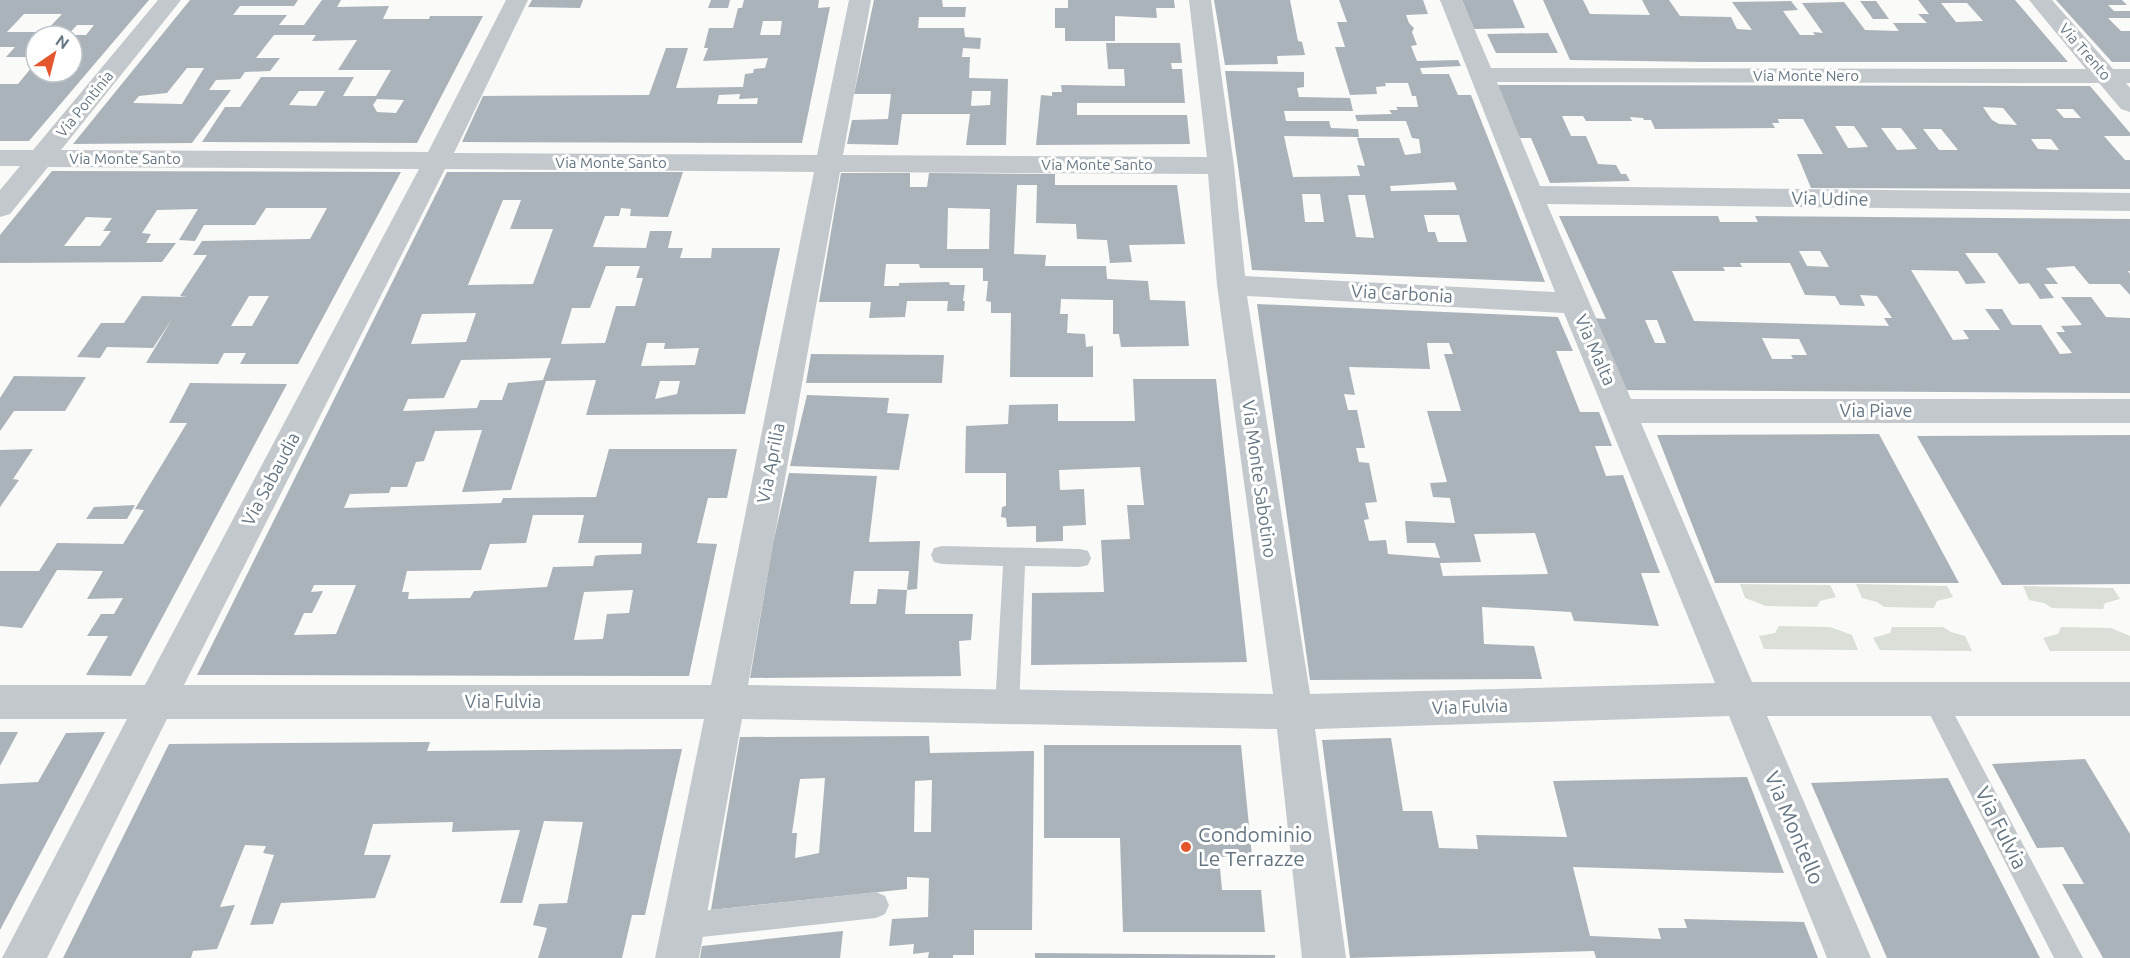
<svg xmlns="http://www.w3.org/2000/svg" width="2130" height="958" viewBox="0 0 2130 958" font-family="Ubuntu,sans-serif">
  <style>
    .green { fill: #dadfd7 }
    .building { fill: #aab3b9; fill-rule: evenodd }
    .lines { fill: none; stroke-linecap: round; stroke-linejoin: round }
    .service { fill: #c3c8cc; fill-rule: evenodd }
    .minor { fill: #c3c8cc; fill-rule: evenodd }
    .poi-dot { fill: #e4572e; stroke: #fff; stroke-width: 2 }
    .labels { text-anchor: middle; stroke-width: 6; stroke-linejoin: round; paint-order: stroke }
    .far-street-label { font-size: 15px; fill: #657683; stroke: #fff }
    .street-label { font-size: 18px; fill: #657683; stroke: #fff }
    .near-street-label { font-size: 21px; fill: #657683; stroke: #fff }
    .near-poi-label { font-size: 21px; fill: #657683; stroke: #fff; text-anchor: start }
  </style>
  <rect width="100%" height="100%" fill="#fafaf8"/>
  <!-- green -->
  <g class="green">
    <polygon points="1740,584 1830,585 1836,597 1820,601 1817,607 1766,606 1745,598"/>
    <polygon points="1856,584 1947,586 1953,597 1937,601 1934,608 1884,607 1877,602 1862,598"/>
    <polygon points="2023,586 2113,588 2120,599 2105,603 2103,609 2052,608 2044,603 2029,600"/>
    <polygon points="1779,626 1830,627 1852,635 1858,650 1764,649 1759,636 1775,633"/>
    <polygon points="1892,627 1943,627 1951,632 1965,636 1972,651 1880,650 1873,638 1890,633"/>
    <polygon points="2061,627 2111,628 2130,636 2130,651 2050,651 2043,638 2058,634"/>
  </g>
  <!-- building -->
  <g class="building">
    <path d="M0 0H149L29 141H0V84H18L36 62V72H72V35H86L94 25H77L67 36H36V57H6L15 47H0ZM24 14H62L45 32H7Z"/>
    <path d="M190 0H298L294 6H240L233 15H287L279 25H304L322 0H341L337 7 389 6 383 19H429L430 16H483L417 143 202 142 225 107H240L261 77H354L343 96H376L391 70H338L357 40 312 41 316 35H274L256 58H280L270 71 245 72 240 79 216 80 209 90H231L192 143 73 144ZM187 68H204L182 104 133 103 139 96 167 93ZM299 91H325L316 106 289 105ZM377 99 404 100 396 113 377 112 373 105Z"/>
    <polygon points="532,0 583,0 580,8 528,7"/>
    <polygon points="711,0 730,0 728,8 708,8"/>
    <path d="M744 0H819L818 8 830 7 802 143 462 142 483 96 649 95 666 48H688L676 88 743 87 745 74 753 73 754 69 765 68 768 58 703 61 708 48H704L709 28H733L738 8H742ZM763 21H782L780 35H760ZM740 94 739 99 758 98 757 104H717L719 95Z"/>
    <path d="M874 0H942L943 7H966L965 17H919L918 28H964L965 37 981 38 980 49 963 48 962 57H970L969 78 1008 79 1006 145H966L970 114H902L898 145 847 144 852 120 888 119 891 94H854ZM972 91H991L990 105 971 106Z"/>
    <polygon points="1068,0 1174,0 1175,8 1156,8 1157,18 1115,16 1115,41 1065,41 1065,28 1055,28 1055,8 1068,8"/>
    <polygon points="1214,0 1290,0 1298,41 1302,42 1305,55 1277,56 1278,64 1225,65"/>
    <path d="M1339 0H1423L1428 14 1406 15 1409 23 1414 28 1412 32 1417 45 1411 46 1417 61 1458 60 1461 66 1420 68 1422 74H1449L1458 95H1471L1545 282 1252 270 1225 71 1304 72V87L1297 88 1299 97 1350 98 1353 111H1284L1286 121H1329L1331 128 1358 129 1359 137 1284 136 1293 177 1360 176 1357 165 1365 166 1357 138H1399L1405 155 1421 153 1419 139 1412 138 1406 121H1357L1355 115 1392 114 1389 110H1398L1396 107H1418L1416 96H1412L1408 83H1385L1386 86 1376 87 1377 94 1350 95 1335 47H1345L1337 22H1347ZM1454 182 1457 190 1391 191 1390 186ZM1302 194H1320L1324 222H1305ZM1348 195H1365L1374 238 1356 237ZM1424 215H1459L1467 242H1438L1435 232H1428Z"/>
    <polygon points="1462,0 1513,0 1525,28 1474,29"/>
    <path d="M1543 0H1583L1590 14 1650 15 1642 0H1669L1680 16 1731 17 1737 29 1752 30 1732 2 1791 1 1798 10 1783 11 1800 35H1815L1813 32 1823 33 1802 3 1844 2 1865 30 1899 31 1893 23H1927L1918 14H1929L1918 0H2015L2068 62H1704L1570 60ZM1941 3H1967L1983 21 1956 22Z"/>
    <polygon points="2056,0 2122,0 2127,5 2108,5 2114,11 2130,11 2130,18 2108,18 2121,31 2130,31 2130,62 2112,62"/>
    <polygon points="1860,1 1876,1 1889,19 1873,19"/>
    <polygon points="1548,33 1558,53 1496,53 1487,34"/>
    <polygon points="1106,43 1180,43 1182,63 1171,63 1172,69 1182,69 1185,103 1077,103 1077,115 1187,115 1190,144 1036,145 1041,95 1052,96 1052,92 1062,92 1061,85 1125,86 1124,69 1108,69"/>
    <path d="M1496 85 2090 86 2130 133V136H2104L2125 160H2130V189L1811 188 1797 154H1823L1803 119H1778L1779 123H1772L1775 128 1655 129 1651 120H1644L1643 118 1630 117 1632 121H1586L1583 116H1562L1571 136H1586L1598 164 1616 165 1621 174H1626L1630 181 1550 183 1531 138H1518ZM1983 107 2003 108 2017 125 1999 124 1992 120ZM2056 109H2073L2081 118H2064ZM1835 126H1854L1868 147 1848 148ZM1881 128H1901L1917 149 1897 150ZM1923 129H1941L1958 150H1939ZM2031 139H2051L2059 150 2038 149Z"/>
    <path d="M52 171 401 172 298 364H240L246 353H224L218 364 146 363 172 319 153 348 107 347 100 358 77 357 101 323H124L142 296 187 297 180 296 207 255H193L202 241 310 239 327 208H266L255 225H204L195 241 179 240 198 209 157 210 142 233 151 234 146 243H176L162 262 0 263V235ZM86 217 112 218 103 231H111L100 246H64ZM249 296H269L252 326H231Z"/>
    <path d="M447 172H683L668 217 630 216 631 209 621 208 619 216H605L593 247 646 248 650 231H672L668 248H683L680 258H711L712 248H780L745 414 586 415 596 380 546 381 511 490 462 492 482 430 435 431 424 461 416 462 407 487H391L389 493 350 494 344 508 501 503 503 498 596 497 609 449H737L727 498H708L697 543 717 544 689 676 197 675ZM503 200H521L510 229H553L533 284 468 285ZM606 266H640L636 278H643L635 306H616L605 343 561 344 572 308H590ZM476 313 466 342 411 344 422 314ZM647 343H665L664 349 699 348 695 365 641 366ZM551 358 543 380 508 383 502 400H480L477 408 403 411 408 399 444 398 461 360ZM660 381H680L677 394 655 399ZM533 515H584L578 543H642L641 554 600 555 595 556 593 566 553 567 547 587 474 591 470 598 408 599 409 592H402L407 571 481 570 490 544 526 543ZM314 585H356L336 634 294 635 304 613H312L323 591 311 592ZM633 590 629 613 607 614 603 639 574 640 584 592Z"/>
    <path d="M841 173H910V187H927L929 173 1055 174V185H1177L1185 244 1129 245 1132 262 1110 263 1107 240 1077 239 1076 224 1036 223 1037 185H1017L1014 254 1046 255 1045 266H1106L1107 279 1148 281 1150 300 1185 301 1189 346 1121 347 1119 334H1113V300L1061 299 1060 314H1068L1067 333 1085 334 1086 347 1093 346V377H1010L1011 313H991V302L986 301 988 281H983V268H920L919 264H886L884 286H899V283L949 282 950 285H965L963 301H965L964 311H947L948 301H907L905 317 869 318 871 302H819ZM948 208 990 209 989 249H947Z"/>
    <path d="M1559 216H1718L1720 222H1758L1755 216 2130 219V271H2128L2130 274V295L2120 284H2089L2074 266 2046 268 2058 284H2044L2054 298 2040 299 2029 283 2019 284 1997 253H1965L1986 283 1966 284 1958 271 1911 270 1953 340 1969 339 1963 330H2000L1985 309H2002L2012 325H2041L2060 354 2072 353 2056 332H2065L2061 326 2082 325 2061 297H2091L2106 317 2130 318V393L1622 390 1593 318 1606 319ZM1799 251H1820L1829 267 1807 266ZM1740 263H1790L1805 295 1835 296 1840 305 1865 306 1860 295 1877 296 1892 318H1884L1889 326 1694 321 1672 271H1725L1723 267H1742ZM1645 320H1657L1666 343H1655ZM1762 338 1799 339 1807 355H1791L1793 359H1772Z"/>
    <path d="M1257 304 1558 317 1573 351H1556L1580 412H1599L1612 446H1595L1606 476 1623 475 1660 573H1641L1659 626 1574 621 1571 612 1482 607 1484 644 1534 646 1542 679 1310 680ZM1427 343H1449L1453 354H1444L1461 411H1427L1447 482 1430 483 1433 497 1450 498 1455 523 1405 521 1407 543H1435L1440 558 1388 554 1386 540 1369 541 1364 520 1369 519 1365 503 1377 502 1369 463 1359 462 1356 448H1365L1357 410H1348L1344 394 1355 395 1349 367 1430 369ZM1535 533 1548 574 1443 576 1440 563 1481 562 1474 534Z"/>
    <polygon points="811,354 944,355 942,383 806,383"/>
    <polygon points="14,376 86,377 65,411 14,411 0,431 0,398"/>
    <polygon points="1133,379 1216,379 1247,662 1031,665 1032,593 1104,592 1101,540 1130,539 1127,505 1144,505 1140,467 1059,470 1060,490 1084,489 1086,525 1063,526 1063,541 1036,542 1036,526 1007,527 1006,518 1001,517 1002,507 1006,506 1006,473 965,473 966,426 1008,424 1009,405 1058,404 1058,421 1135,421"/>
    <polygon points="190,383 287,384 131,676 86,675 108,636 87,636 101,614 114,614 123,598 87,599 103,571 57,570 22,628 0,626 0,571 39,571 57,543 123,544 144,510 135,509 187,423 169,423"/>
    <polygon points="807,395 889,398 887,413 909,414 899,470 790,466"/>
    <polygon points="1879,434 1959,583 1715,583 1657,435"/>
    <polygon points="2130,435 2130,584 2002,585 1917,436"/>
    <polygon points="33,449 13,479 19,480 0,507 0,450"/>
    <polygon points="789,473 877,476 869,542 920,541 917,589 907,590 909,571 854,571 850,604 876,604 878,589 907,590 905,614 973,614 971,640 959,641 961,676 750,678 773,543"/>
    <polygon points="135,505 127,519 86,519 94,507"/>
    <polygon points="0,732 18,732 0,766"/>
    <polygon points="105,732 0,930 0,784 38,782 66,733"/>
    <path d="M929 736 930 753 1034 751 1032 930H974V955H953V958H928L929 952 913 954 914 944 889 946 892 919 928 917 929 878 907 877V889L711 910 740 737ZM825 778 819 853 795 858 797 833H792L800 779ZM932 780 931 832H914L915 781Z"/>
    <polygon points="1391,738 1403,811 1432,811 1439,848 1478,849 1476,835 1567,837 1553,781 1747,777 1784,873 1573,867 1590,936 1661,939 1658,928 1687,928 1684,919 1804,922 1818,958 1596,958 1594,951 1350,958 1322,740"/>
    <polygon points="430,742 427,751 682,749 645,915 632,915 622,958 538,958 547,928 533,925 539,904 567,903 583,822 544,821 522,903 500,903 520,830 452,832 453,822 373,824 364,855 391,855 375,898 281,903 273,924 250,925 274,855 263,853 266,846 245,845 220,907 235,905 217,949 193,951 191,958 63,958 169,744"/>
    <polygon points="1044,745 1241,745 1252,856 1219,857 1222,890 1261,890 1265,932 1123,932 1120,838 1044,838"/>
    <polygon points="2085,759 2130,834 2130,958 2103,958 2062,884 2084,884 2063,847 2037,848 1992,764"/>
    <polygon points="1948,778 2040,958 1887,958 1811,783"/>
    <polygon points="843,931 840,958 700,958 702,946"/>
    <polygon points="1035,953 1275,955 1275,958 1035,958"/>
  </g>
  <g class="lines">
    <!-- service -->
    <g class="service">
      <polygon points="942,546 1080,549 1088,551 1091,558 1088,565 1080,567 1025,566 1019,707 1016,715 1007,718 998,715 995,707 1003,566 942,564 934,562 931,555 934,548"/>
      <polygon points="1934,688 1942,691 2083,958 2054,958 1922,699 1926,691"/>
      <polygon points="876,892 885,896 889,905 885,914 876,918 683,939 673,936 670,926 673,916 683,913"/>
    </g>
    <!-- minor -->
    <path class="minor" d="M158 0H181L61 150 428 152 506 0H528L454 153 817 155 849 0H871L843 155 1207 157 1189 0H1211L1234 166 1245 276 1555 292 1440 0H1462L1491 68 2086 69 2029 0H2052L2113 69H2130V83H2126L2130 88V112L2121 109 2099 83 1497 82 1540 186 2130 193V211L1547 204 1631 399H2130V423H1641L1752 682H2130V716H1767L1871 958H1827L1729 716 1315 729 1346 958H1302L1277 729 742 719 699 958H655L704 719H167L47 958H2L127 719H0V685H145L419 169 48 167 10 214 0 217V190L20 166H0V150H33ZM445 169 814 172 711 685H184ZM840 172 1208 174 1217 285 1273 694 748 685ZM1247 296 1564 313 1715 683 1310 694Z"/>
  </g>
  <!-- markers -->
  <circle class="poi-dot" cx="1186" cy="847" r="6"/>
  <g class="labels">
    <!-- far-street labels -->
    <g class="far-street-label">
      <text transform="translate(2085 52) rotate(49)" y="5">Via Trento</text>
      <text x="1806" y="81">Via Monte Nero</text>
      <text transform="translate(85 104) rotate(-51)" y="5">Via Pontinia</text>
      <text x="125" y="164">Via Monte Santo</text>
      <text x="611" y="168">Via Monte Santo</text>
      <text x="1097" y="170">Via Monte Santo</text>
    </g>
    <!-- street labels -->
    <g class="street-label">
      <text transform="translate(1830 199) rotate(1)" y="6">Via Udine</text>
      <text transform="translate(1402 294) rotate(3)" y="6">Via Carbonia</text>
      <text transform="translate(1595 350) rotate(66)" y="6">Via Malta</text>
      <text x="1876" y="417">Via Piave</text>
      <text transform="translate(771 463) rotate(-79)" y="6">Via Aprilia</text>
      <text transform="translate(271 479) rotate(-62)" y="6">Via Sabaudia</text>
      <text transform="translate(1259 479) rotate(82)" y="6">Via Monte Sabotino</text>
      <text x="503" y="708">Via Fulvia</text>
      <text transform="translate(1470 707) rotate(-2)" y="6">Via Fulvia</text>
    </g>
    <!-- near-street labels -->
    <g class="near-street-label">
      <text transform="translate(1794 828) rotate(67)" y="7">Via Montello</text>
      <text transform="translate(2001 828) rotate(63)" y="7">Via Fulvia</text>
    </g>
    <!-- near-poi labels -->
    <g class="near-poi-label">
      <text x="1198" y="842">Condominio<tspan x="1198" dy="24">Le Terrazze</tspan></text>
    </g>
  </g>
  <!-- north arrow -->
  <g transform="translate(54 54) rotate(35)"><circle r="28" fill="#ffffff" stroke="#c1c8cd" stroke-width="1.5"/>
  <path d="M0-4.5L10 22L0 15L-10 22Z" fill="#e4572e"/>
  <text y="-9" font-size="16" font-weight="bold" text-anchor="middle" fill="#657683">N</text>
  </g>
</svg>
